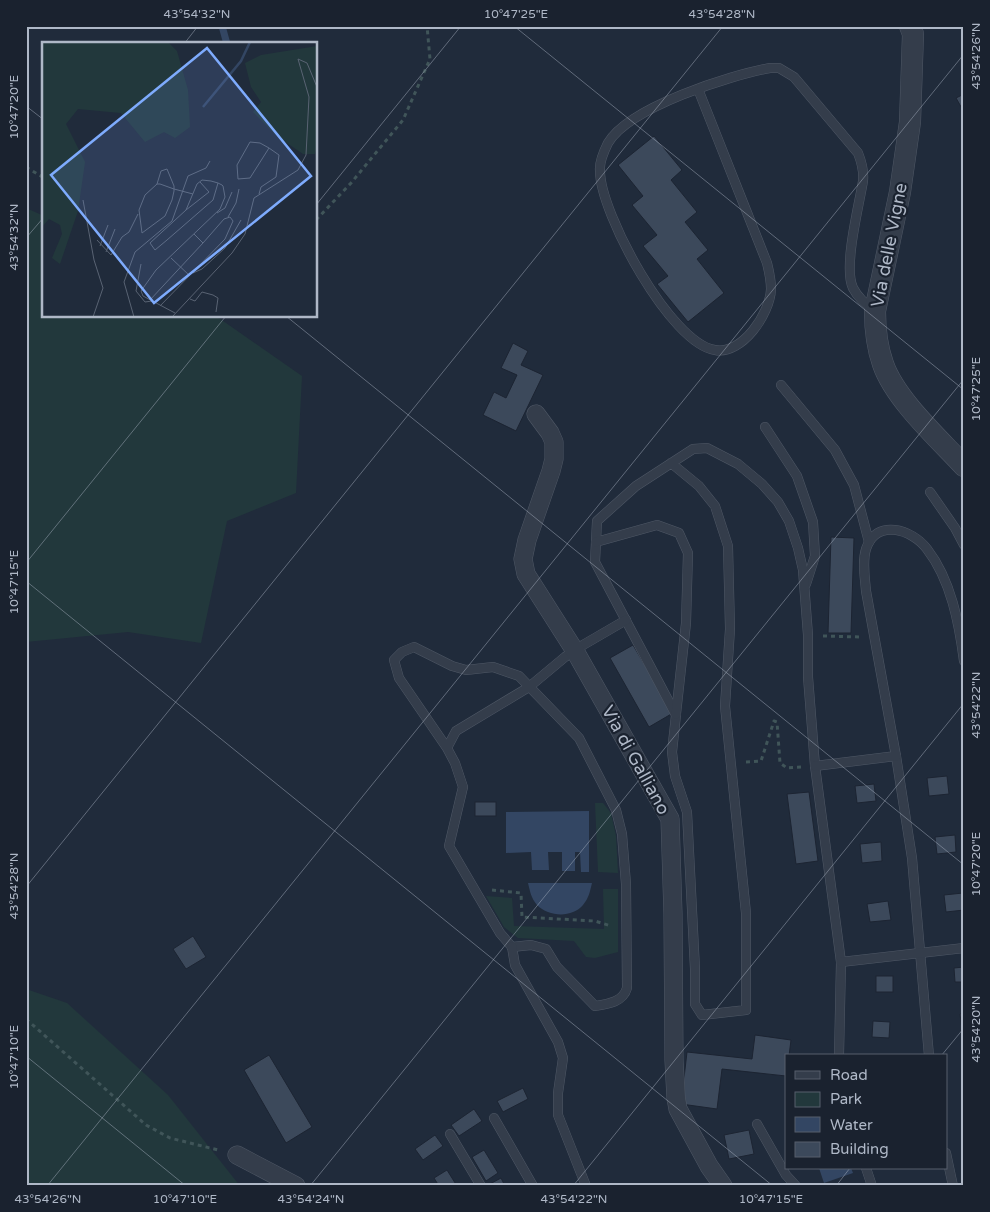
<svg xmlns="http://www.w3.org/2000/svg" width="990" height="1212" viewBox="0 0 990 1212" font-family="'Varela Round',sans-serif">
  <style>
    .green { fill: #22383c }
    .water { fill: #334663 }
    .lines { fill: none; stroke-linecap: round; stroke-linejoin: round }
    .stream { stroke: #334663; stroke-width: 7 }
    .building { fill: #3c495b; stroke: #1c2432 }
    .service-casing { stroke: #4f5866; stroke-width: 10 }
    .minor-casing { stroke: #4f5866; stroke-width: 19 }
    .tertiary-casing { stroke: #4f5866; stroke-width: 22 }
    .path { stroke: #405559; stroke-width: 3; stroke-dasharray: 4 4; stroke-linecap: butt }
    .service { stroke: #343d4b; stroke-width: 9 }
    .minor { stroke: #343d4b; stroke-width: 18 }
    .tertiary { stroke: #343d4b; stroke-width: 21 }
    .ticks { fill: none; stroke: #afb8c7; stroke-width: 1; stroke-opacity: 0.45 }
    .labels { text-anchor: middle; stroke-width: 4.5; stroke-linejoin: round; paint-order: stroke }
    .street-label { font-size: 18px; fill: #afb8c7; stroke: #1a222f }
    .inset-river { fill: none; stroke: #334663; stroke-width: 2.5 }
    .inset-road { fill: none; stroke: #596373; stroke-width: 1 }
    .view { fill: #7eabfd; fill-opacity: 0.15; stroke: #7eabfd; stroke-width: 2.5 }
    .inset-edge { fill: none; stroke: #afb8c7; stroke-width: 2.5 }
    .neatline { fill: none; stroke: #afb8c7; stroke-width: 2 }
    .ticks-label { font-size: 12px; text-anchor: middle; fill: #afb8c7 }
  </style>
  <rect width="100%" height="100%" fill="#202b3b"/>
  <!-- green -->
  <g class="green">
    <polygon points="26,208 44,216 44,316 216,316 302,376 296,493 227,521 201,643 128,632 26,642"/>
    <polygon points="595,803 603,803 611,813 616,836 618,873 598,872"/>
    <polygon points="603,889 618,889 618,952 595,958 586,957 574,941 518,938 504,927 486,896 512,898 514,926 604,929"/>
    <polygon points="26,989 67,1003 168,1095 240,1186 26,1186"/>
  </g>
  <!-- water -->
  <g class="water">
    <polygon points="589,811 589,872 581,872 580,852 575,852 575,871 562,871 562,852 548,852 549,870 532,870 531,852 506,853 506,812"/>
    <path d="M528 883H592C590 891 589 898 583 905 572 918 549 917 537 905 531 898 530 891 528 883Z"/>
    <polygon points="819,1168 851,1168 853,1173 824,1183"/>
  </g>
  <g class="lines">
    <!-- stream -->
    <polyline class="stream" points="222,26 227,44"/>
  </g>
  <!-- building -->
  <g class="building">
    <polygon points="964,94 964,112 956,98"/>
    <polygon points="654,136 682,170 671,180 697,212 685,222 708,250 697,259 724,293 688,322 657,284 668,276 643,246 657,235 632,205 643,196 618,165"/>
    <polygon points="513,343 528,351 521,365 543,375 516,431 483,415 494,392 506,398 517,375 501,368"/>
    <polygon points="831,537 854,538 851,633 828,633"/>
    <polygon points="633,645 673,713 649,727 610,658"/>
    <polygon points="947,776 949,794 929,796 927,778"/>
    <polygon points="874,784 876,801 857,803 855,786"/>
    <polygon points="809,792 818,861 796,864 787,794"/>
    <rect x="475" y="802" width="21" height="14"/>
    <polygon points="955,835 956,852 937,854 935,837"/>
    <polygon points="881,842 882,861 862,863 860,844"/>
    <polygon points="963,893 964,910 946,912 944,895"/>
    <polygon points="888,901 891,920 870,922 867,904"/>
    <polygon points="193,936 206,957 186,969 173,949"/>
    <polygon points="964,967 964,982 955,982 954,968"/>
    <rect x="876" y="976" width="17" height="16"/>
    <polygon points="964,1013 964,1028 962,1029 960,1014"/>
    <polygon points="873,1021 890,1022 889,1038 872,1037"/>
    <polygon points="755,1035 791,1040 789,1056 786,1056 786,1076 722,1069 717,1109 681,1104 687,1052 752,1059"/>
    <polygon points="269,1055 312,1127 286,1143 244,1070"/>
    <polygon points="523,1088 528,1099 503,1112 497,1101"/>
    <polygon points="474,1109 482,1121 459,1136 451,1125"/>
    <polygon points="749,1130 754,1154 729,1159 724,1135"/>
    <polygon points="435,1135 443,1146 423,1160 415,1149"/>
    <polygon points="484,1150 498,1173 486,1181 472,1157"/>
    <polygon points="447,1170 457,1186 439,1186 434,1178"/>
    <polygon points="501,1178 505,1186 489,1186 488,1185"/>
  </g>
  <g class="lines">
    <defs>
      <g id="service">
        <path d="M698 89 767 263C769 271 771 280 771 289 770 314 742 355 715 350 671 344 600 213 600 171 599 162 604 151 608 143 629 107 731 75 770 68H779L794 77 858 153C862 163 864 171 863 181 859 206 843 267 853 288 858 298 866 304 875 311"/>
        <polyline points="781,385 835,450 854,485 869,542"/>
        <polyline points="765,427 797,476 813,522 815,556 806,584"/>
        <polyline points="671,463 699,486 715,506 728,546 730,629 725,706 746,913 746,1010 702,1015 695,1004 695,969 687,812 675,776 672,752 676,715 595,562 597,521 636,486 693,449 707,448 738,464 762,484 778,502 789,521 798,548 803,570 808,635 808,677 815,766 841,962 839,1056"/>
        <polyline points="930,492 955,528 964,545"/>
        <polyline points="596,542 657,525 679,533 688,553 686,623 676,714"/>
        <path d="M447 748 399 678 394 660 402 652 414 647 452 666 466 670 493 667 519 676 579 738 616 810 622 834 626 884 627 988C623 1002 608 1004 595 1006L557 967 546 949 531 945 512 947 500 933 449 846 463 787 455 763 447 748 456 731 529 687 565 657 583 645 626 620"/>
        <polyline points="896,756 912,858 929,1056"/>
        <path d="M815 766 896 756 866 591C865 578 862 562 866 549 876 518 912 529 927 549 951 580 959 623 964 661"/>
        <polyline points="512,947 515,965 558,1042 563,1058 558,1093 558,1115 586,1186"/>
        <polyline points="841,962 964,948"/>
        <polyline points="494,1118 533,1186"/>
        <polyline points="757,1124 786,1175 796,1186"/>
        <polyline points="450,1134 481,1186"/>
        <polyline points="946,1153 953,1186"/>
        <polyline points="866,1168 872,1186"/>
      </g>
      <g id="minor">
        <polyline points="536,414 550,433 554,442 554,459 551,471 527,540 523,559 526,574 575,651 670,819 673,914 674,1060 676,1098 678,1109 709,1166 723,1186"/>
        <polyline points="237,1155 296,1186"/>
      </g>
      <path id="tertiary" d="M910 26 913 34 910 122 900 192 875 311C875 329 877 347 883 364 895 399 938 438 964 466"/>
    </defs>
    <!-- service casing -->
    <use href="#service" class="service-casing"/>
    <!-- minor casing -->
    <use href="#minor" class="minor-casing"/>
    <!-- tertiary casing -->
    <use href="#tertiary" class="tertiary-casing"/>
    <!-- path -->
    <g class="path">
      <polyline points="26,167 44,178"/>
      <polyline points="316,220 351,183 403,120 430,59 427,26"/>
      <polyline points="823,636 860,637"/>
      <polyline points="746,762 761,761 774,721 777,722 780,763 787,768 802,767"/>
      <polyline points="492,890 521,893 522,917 595,921 611,926"/>
      <polyline points="26,1019 146,1125 170,1138 218,1150"/>
    </g>
    <!-- service -->
    <use href="#service" class="service"/>
    <!-- minor -->
    <use href="#minor" class="minor"/>
    <!-- tertiary -->
    <use href="#tertiary" class="tertiary"/>
  </g>
  <!-- ticks -->
  <path class="ticks" d="M514 26 964 390M184 44 198 26M26 106 44 120M316 205 461 26M26 238 44 217M286 316 964 865M26 563 226 316M26 581 773 1186M26 887 723 26M26 1056 186 1186M941 1056 964 1028M47 1186 964 54M310 1186 964 379M573 1186 964 703M836 1186 850 1168"/>
  <g class="labels">
    <!-- street labels -->
    <g class="street-label">
      <text transform="translate(889 245) rotate(-79)" y="6">Via delle Vigne</text>
      <text transform="translate(636 760) rotate(61)" y="6">Via di Galliano</text>
    </g>
  </g>
  <!-- overview -->
  <g transform="translate(42 42)">
    <rect width="275" height="275" fill="#202b3b"/>
    <path d="M0 0H126L135 9 146 48 148 85 133 96 122 90 103 100 79 71 36 67 24 82 43 120 36 169 18 222 10 216 20 192 18 183 7 177 0 185ZM275 4V103L273 112H261L236 95 211 70 219 60 209 45 203 21 219 13Z" fill="#22383c"/>
    <path class="inset-river" d="M161 65 199 19 208 0"/>
    <path class="inset-road" d="M115 142 119 129 125 127 132 144V149L130 158 123 174 100 191 97 168 103 153 115 142H118L132 147 151 152M217 152 219 145 234 135 237 113 227 106 218 101 208 100 195 123 196 137 208 136 227 106M41 158 52 218 61 246 51 275M144 168 167 150 158 140M175 171 183 166 190 150M186 175 194 161 197 147M55 198 69 213 80 195 87 190 96 172M58 204 66 183M64 210 73 187M129 216 148 234M99 222 94 249 103 260 110 259M151 231 160 227 183 206 199 178M148 257 153 259 160 250 171 253 176 256 174 270M108 258 161 201M118 264 183 197 191 179 188 175 182 177 161 201 152 192M133 271 101 254 99 249 114 228 178 167 183 155 181 144 180 143 176 141 169 139 160 138 155 142 144 168 108 201 113 208 125 198 171 158 176 141M92 275 82 240 93 210 130 179 146 134 164 126 168 119M130 275 190 211 203 192 212 156 256 128 264 113 267 55 256 17 265 21 275 45"/>
    <path class="view" d="M165 6 269 134 112 261 9 133Z"/>
    <rect width="275" height="275" class="inset-edge"/>
  </g>
  <!-- border -->
  <rect width="990" height="1212" fill="none" stroke="#1a222f" stroke-width="55"/>
  <!-- legend -->
  <rect x="785" y="1054" width="162" height="115" fill="#1a222f" stroke="#565e6c"/>
  <rect x="795" y="1071" width="25" height="8" fill="#343d4b" stroke="#565e6c"/>
  <text x="830" y="1080" font-size="15" fill="#afb8c7">Road</text>
  <rect x="795" y="1092" width="25" height="15" fill="#22383c" stroke="#565e6c"/>
  <text x="830" y="1104" font-size="15" fill="#afb8c7">Park</text>
  <rect x="795" y="1117" width="25" height="15" fill="#334663" stroke="#565e6c"/>
  <text x="830" y="1130" font-size="15" fill="#afb8c7">Water</text>
  <rect x="795" y="1142" width="25" height="15" fill="#3c495b" stroke="#565e6c"/>
  <text x="830" y="1154" font-size="15" fill="#afb8c7">Building</text>
  <rect x="28" y="28" width="934" height="1156" class="neatline"/>
  <g class="ticks-label">
    <text x="197" y="18">43°54'32"N</text>
    <text x="516" y="18">10°47'25"E</text>
    <text x="722" y="18">43°54'28"N</text>
    <text transform="translate(976 56) rotate(-90)" y="4">43°54'26"N</text>
    <text transform="translate(14 107) rotate(-90)" y="4">10°47'20"E</text>
    <text transform="translate(14 237) rotate(-90)" y="4">43°54'32"N</text>
    <text transform="translate(976 389) rotate(-90)" y="4">10°47'25"E</text>
    <text transform="translate(14 582) rotate(-90)" y="4">10°47'15"E</text>
    <text transform="translate(976 705) rotate(-90)" y="4">43°54'22"N</text>
    <text transform="translate(976 864) rotate(-90)" y="4">10°47'20"E</text>
    <text transform="translate(14 886) rotate(-90)" y="4">43°54'28"N</text>
    <text transform="translate(976 1029) rotate(-90)" y="4">43°54'20"N</text>
    <text transform="translate(14 1057) rotate(-90)" y="4">10°47'10"E</text>
    <text x="48" y="1203">43°54'26"N</text>
    <text x="185" y="1203">10°47'10"E</text>
    <text x="311" y="1203">43°54'24"N</text>
    <text x="574" y="1203">43°54'22"N</text>
    <text x="771" y="1203">10°47'15"E</text>
  </g>
</svg>
